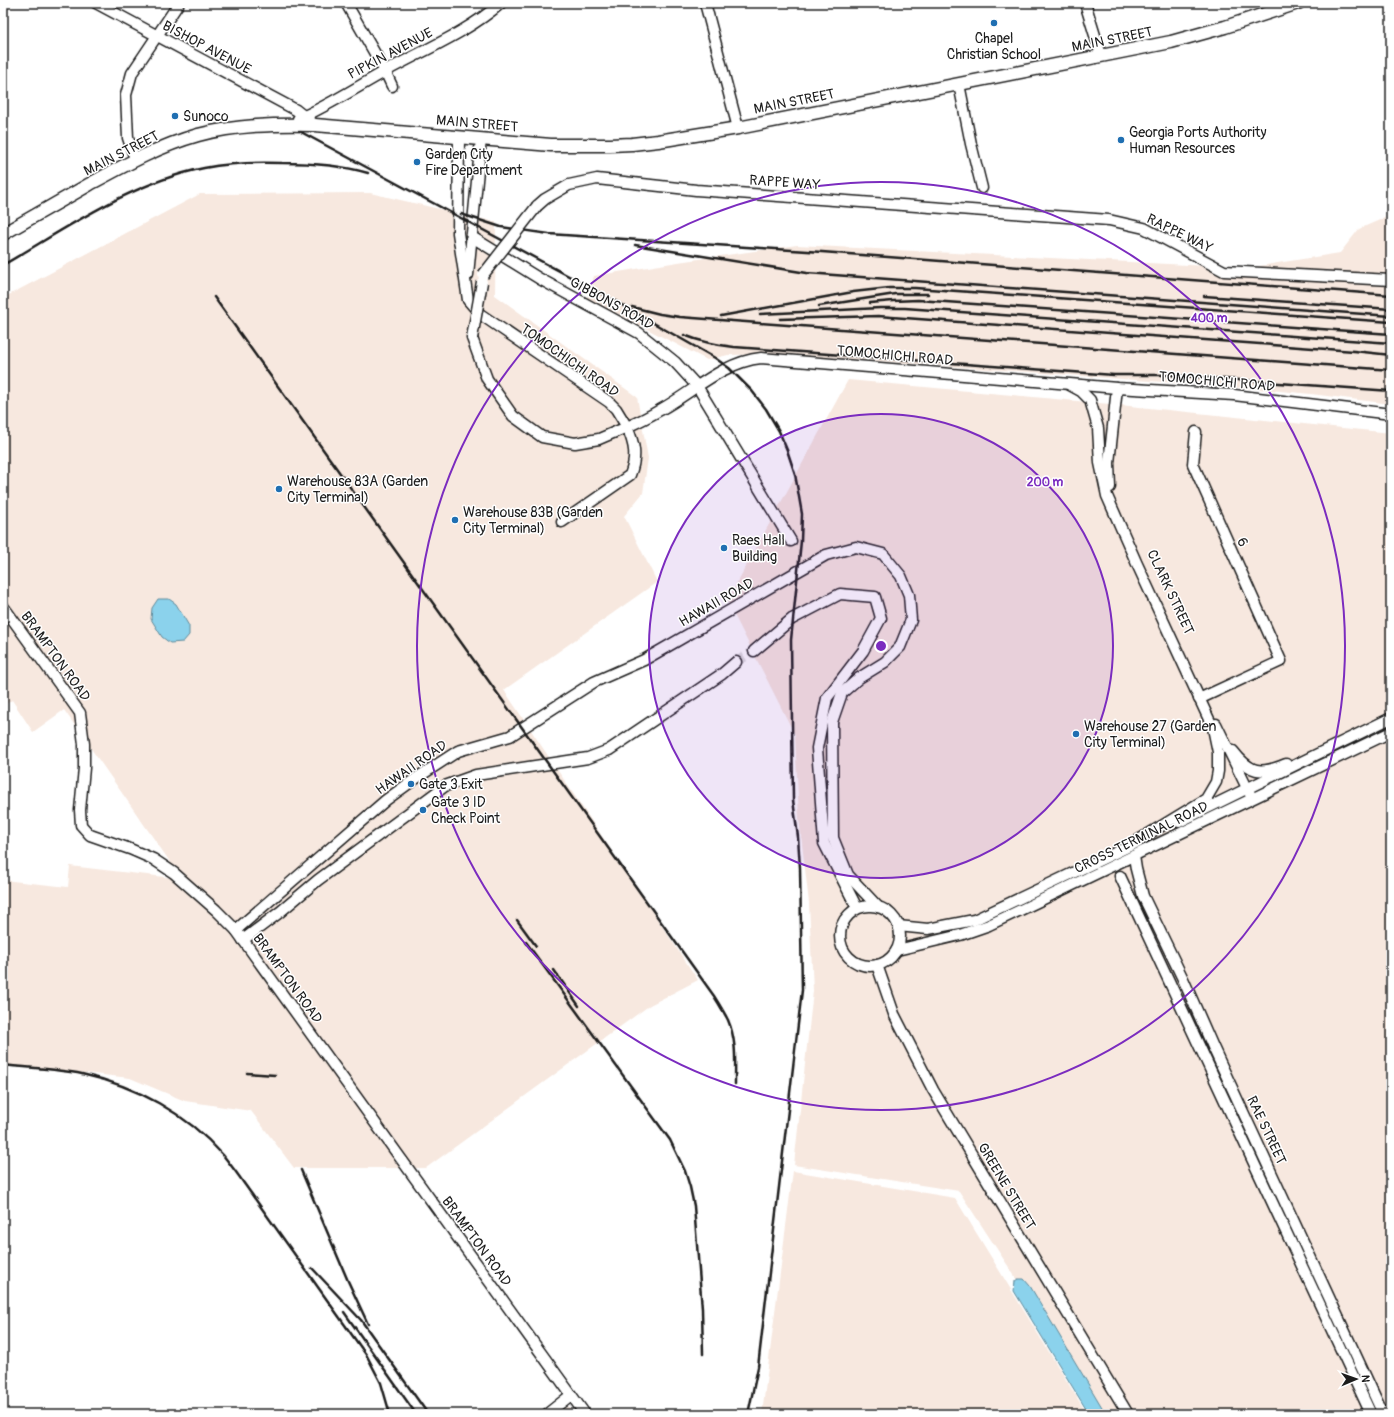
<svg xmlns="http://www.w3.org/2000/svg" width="1394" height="1417" viewBox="0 0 1394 1417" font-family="Pangolin,sans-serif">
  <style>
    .built { fill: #f7e8df }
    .water { fill: #8bd2ec; stroke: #5f8999 }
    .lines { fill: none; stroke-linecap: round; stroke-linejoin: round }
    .minor-tunnel { stroke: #ddd; stroke-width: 10; stroke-dasharray: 10 5; stroke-linecap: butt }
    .minor-casing { stroke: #1c1c1c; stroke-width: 13 }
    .major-casing { stroke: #1c1c1c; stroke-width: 15 }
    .minor { stroke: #fff; stroke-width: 10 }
    .major { stroke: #fff; stroke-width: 12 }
    .rail { stroke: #1c1c1c; stroke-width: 2.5 }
    .minor-bridge-casing { stroke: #1c1c1c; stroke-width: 13; stroke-linecap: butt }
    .minor-bridge { stroke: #fff; stroke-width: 10 }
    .ring { fill: none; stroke: #7b2cbf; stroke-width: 2 }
    .poi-dot { fill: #1f6fb2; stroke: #fff; stroke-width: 1.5 }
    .labels { text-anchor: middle; stroke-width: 3; stroke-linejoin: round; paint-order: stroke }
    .poi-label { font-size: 14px; fill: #1c1c1c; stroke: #fff; text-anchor: start }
    .street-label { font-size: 14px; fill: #1c1c1c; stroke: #fff }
    .centre { fill: #7b2cbf; stroke: #fff; stroke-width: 2 }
    .ring-label { font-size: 12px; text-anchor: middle; font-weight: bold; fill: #7b2cbf; stroke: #fff; stroke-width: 3; stroke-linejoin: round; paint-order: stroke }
  </style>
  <rect width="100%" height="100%" fill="#fff"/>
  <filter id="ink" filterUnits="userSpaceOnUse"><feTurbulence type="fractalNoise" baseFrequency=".025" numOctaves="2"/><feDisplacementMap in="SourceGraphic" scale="8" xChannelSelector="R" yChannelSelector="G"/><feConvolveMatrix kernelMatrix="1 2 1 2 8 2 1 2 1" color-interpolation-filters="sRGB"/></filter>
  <g filter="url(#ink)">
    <!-- built -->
    <g class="built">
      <polygon points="370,193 496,222 495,295 637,397 648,458 643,493 624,516 657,582 504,690 698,980 650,1005 426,1168 294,1168 251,1111 185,1101 130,1078 3,1064 3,880 68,887 70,866 182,879 64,710 33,732 12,700 3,706 3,298 200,194"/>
      <polygon points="1391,215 1391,404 1311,394 1270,390 785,354 728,355 707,360 587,298 594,276 678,262 797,245 1247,268 1340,253 1359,229"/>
      <polygon points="848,380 1110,404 1391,433 1391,1414 1105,1414 959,1191 794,1165 813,991 809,903 799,818 795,735 727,601"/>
      <polygon points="793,1171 955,1198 1087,1414 762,1414"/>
      <polygon points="568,1406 574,1414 557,1414"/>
    </g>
    <!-- water -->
    <g class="water">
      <polygon points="158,599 169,599 176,604 189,626 189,635 183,642 170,643 162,637 151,619 152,608"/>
      <polygon points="1018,1279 1024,1279 1030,1286 1106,1414 1089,1414 1014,1291 1015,1281"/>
    </g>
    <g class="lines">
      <!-- minor-tunnel -->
      <polyline class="minor-tunnel" points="736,662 754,651"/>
      <defs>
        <g id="minor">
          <polyline points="96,3 296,110 315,125"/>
          <polyline points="346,3 385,71 392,86"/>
          <polyline points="705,3 738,128"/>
          <polyline points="1085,3 1101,55"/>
          <polyline points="959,84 971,144 982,188"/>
          <path d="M298 119C328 106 357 87 386 71 424 50 468 32 501 3"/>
          <path d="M459 137 458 233 468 300 480 314 609 402 616 409 627 427C638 422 650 416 660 410 693 392 723 362 761 358L1117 388 1234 395 1391 414"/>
          <polyline points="135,159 128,138 126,95 132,73 179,3"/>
          <polyline points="537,206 545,199 569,185 597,179 696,190 1109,220 1144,228 1224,271 1391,280"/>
          <polyline points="472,237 540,279 639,333 675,362 697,386 791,541"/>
          <polyline points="468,275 481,139"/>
          <path d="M472 338 487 379 513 416 542 437 575 443 599 439 627 427C635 445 637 457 630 475L562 522"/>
          <polyline points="1070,385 1081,391 1090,400 1098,428 1100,463 1107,496 1137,564 1213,728 1218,752 1218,771 1216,782 1206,799 1132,844"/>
          <polyline points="1196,432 1193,464 1281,661 1199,699"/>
          <polyline points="1110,487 1109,463 1117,388"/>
          <polyline points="3,606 80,713 84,744 84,768 80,810 81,825 90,835 130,849 153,859 174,873 216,910 236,930 585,1414"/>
          <polyline points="754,651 792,619 840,594 875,597 881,618 863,651 827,698 817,748 824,843 857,908"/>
          <polyline points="1216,724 1250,794"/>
          <path d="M1233 751C1250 773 1260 775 1286 764"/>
          <polyline points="1179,822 1391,718"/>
          <polyline points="1134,856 1136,869 1143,896 1184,981 1213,1047 1383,1414"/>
          <polyline points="1120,876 1371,1414"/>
          <circle cx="870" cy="936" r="30"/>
          <polyline points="898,926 928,929 974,920 1138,842"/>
          <polyline points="236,930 386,800 415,779 458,751 510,736 594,682 644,660 826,555 856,547 883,554 901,576 909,595 911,620 900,647 885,662 859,678 842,693 832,722 833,838 848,875 878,907"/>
          <polyline points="243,940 280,912 318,880 445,786 476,775 588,758 609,750 722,674 736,662"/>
          <polyline points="897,950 960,935 989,925 1391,732"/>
          <polyline points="877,965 894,1014 933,1090 1128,1414"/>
          <polyline points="547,1414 571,1395"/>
        </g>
        <path id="major" d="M3 234C32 217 61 201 90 184 125 165 159 146 198 135 236 125 275 124 315 125L551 145H610L632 144 658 141 738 128 1171 42 1225 27 1298 3"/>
      </defs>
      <!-- minor casing -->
      <use href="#minor" class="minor-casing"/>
      <!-- major casing -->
      <use href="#major" class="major-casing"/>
      <!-- minor -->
      <use href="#minor" class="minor"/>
      <!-- major -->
      <use href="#major" class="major"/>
      <!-- rail -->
      <g class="rail">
        <polyline points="301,132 617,302"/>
        <polyline points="461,214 501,227 549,234 822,252 1391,295"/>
        <polyline points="635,245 807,273 1391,316"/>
        <path d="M3 265C67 228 130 183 204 168 229 163 256 162 282 163 311 163 341 165 368 173"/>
        <polyline points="1204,296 1391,309"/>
        <path d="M214 297 714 996C719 1004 724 1012 728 1020 737 1041 735 1062 735 1084"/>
        <polyline points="613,300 715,358 729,368 752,391 766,409 779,431 787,450 795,474 802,514 801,541 791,640 793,800 798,837 800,868 802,990 758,1367 748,1414"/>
        <polyline points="870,303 893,301 918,300 1391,334"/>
        <polyline points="819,306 895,294 928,294"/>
        <polyline points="632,307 660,314 680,317 1391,370"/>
        <polyline points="760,314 880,308 905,308 1391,343"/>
        <polyline points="721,316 853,292 889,288 915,288 1391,322"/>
        <polyline points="780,319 878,316 1354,351 1391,355"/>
        <path d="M684 335C701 342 717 345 734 347L1114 375H1169L1391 391"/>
        <polyline points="517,920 536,946"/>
        <polyline points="526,942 670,1140 685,1171 690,1187 694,1206 702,1309 703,1354"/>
        <polyline points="554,970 579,1006"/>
        <path d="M3 1065C29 1068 56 1069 82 1074 136 1086 186 1113 223 1155 230 1164 237 1173 243 1182L367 1356 381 1383 390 1414"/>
        <polyline points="247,1073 275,1075"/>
        <polyline points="301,1170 348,1281 368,1324"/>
        <polyline points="312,1268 361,1320 428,1414"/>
        <polyline points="344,1312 416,1414"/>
      </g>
      <defs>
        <g id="minor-bridge">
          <polyline points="483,275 537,206"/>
          <polyline points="472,338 482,282"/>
        </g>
      </defs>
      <!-- minor-bridge casing -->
      <use href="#minor-bridge" class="minor-bridge-casing"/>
      <!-- minor-bridge -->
      <use href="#minor-bridge" class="minor-bridge"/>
    </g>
  </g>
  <!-- distance rings -->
  <circle cx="881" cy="646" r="232" fill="#7b2cbf" fill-opacity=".12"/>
  <g class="ring">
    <circle cx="881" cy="646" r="232"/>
    <circle cx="881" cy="646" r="464"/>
  </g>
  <!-- markers -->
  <g class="poi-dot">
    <circle cx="994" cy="23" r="4"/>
    <circle cx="175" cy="116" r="4"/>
    <circle cx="1121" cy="140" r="4"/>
    <circle cx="417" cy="162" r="4"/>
    <circle cx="279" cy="489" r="4"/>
    <circle cx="455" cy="520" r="4"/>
    <circle cx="724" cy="548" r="4"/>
    <circle cx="1076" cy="734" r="4"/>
    <circle cx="411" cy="784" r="4"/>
    <circle cx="423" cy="810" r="4"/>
  </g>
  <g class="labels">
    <!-- poi labels -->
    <g class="poi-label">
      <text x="994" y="43" text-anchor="middle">Chapel<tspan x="994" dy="16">Christian School</tspan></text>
      <text x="183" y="121">Sunoco</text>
      <text x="1129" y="137">Georgia Ports Authority<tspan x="1129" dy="16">Human Resources</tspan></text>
      <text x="425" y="159">Garden City<tspan x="425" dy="16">Fire Department</tspan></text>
      <text x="287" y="486">Warehouse 83A (Garden<tspan x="287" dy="16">City Terminal)</tspan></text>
      <text x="463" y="517">Warehouse 83B (Garden<tspan x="463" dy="16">City Terminal)</tspan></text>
      <text x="732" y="545">Raes Hall<tspan x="732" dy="16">Building</tspan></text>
      <text x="1084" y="731">Warehouse 27 (Garden<tspan x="1084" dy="16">City Terminal)</tspan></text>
      <text x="419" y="789">Gate 3 Exit</text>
      <text x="431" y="807">Gate 3 ID<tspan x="431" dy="16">Check Point</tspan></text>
    </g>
    <!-- street labels -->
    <g class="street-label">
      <text transform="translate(1112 39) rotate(-11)" y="5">MAIN STREET</text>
      <text transform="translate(207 47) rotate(28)" y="5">BISHOP AVENUE</text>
      <text transform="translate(390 53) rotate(-28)" y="5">PIPKIN AVENUE</text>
      <text transform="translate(794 101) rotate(-11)" y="5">MAIN STREET</text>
      <text transform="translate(477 123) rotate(5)" y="5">MAIN STREET</text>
      <text transform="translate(121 153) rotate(-27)" y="5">MAIN STREET</text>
      <text transform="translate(785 182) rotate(4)" y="5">RAPPE WAY</text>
      <text transform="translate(1180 233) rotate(26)" y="5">RAPPE WAY</text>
      <text transform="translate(612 303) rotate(29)" y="5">GIBBONS ROAD</text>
      <text transform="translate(895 355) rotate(5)" y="5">TOMOCHICHI ROAD</text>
      <text transform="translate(570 360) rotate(35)" y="5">TOMOCHICHI ROAD</text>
      <text transform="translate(1217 381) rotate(5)" y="5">TOMOCHICHI ROAD</text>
      <text transform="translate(1243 542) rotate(66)" y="5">6</text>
      <text transform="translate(1171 592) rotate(65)" y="5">CLARK STREET</text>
      <text transform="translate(716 602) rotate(-30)" y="5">HAWAII ROAD</text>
      <text transform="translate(56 656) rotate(54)" y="5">BRAMPTON ROAD</text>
      <text transform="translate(411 767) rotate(-35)" y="5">HAWAII ROAD</text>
      <text transform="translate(1141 837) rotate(-26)" y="5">CROSS TERMINAL ROAD</text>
      <text transform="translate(288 978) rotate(54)" y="5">BRAMPTON ROAD</text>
      <text transform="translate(1267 1130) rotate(65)" y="5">RAE STREET</text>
      <text transform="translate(1007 1186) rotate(59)" y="5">GREENE STREET</text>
      <text transform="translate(477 1241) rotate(54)" y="5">BRAMPTON ROAD</text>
    </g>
  </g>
  <circle cx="881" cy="646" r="6" class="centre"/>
  <g class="ring-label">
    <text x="1209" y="322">400 m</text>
    <text x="1045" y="486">200 m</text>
  </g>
  <!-- margin -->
  <rect width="1394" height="1417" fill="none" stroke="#fff" stroke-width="16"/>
  <rect x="8" y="8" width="1378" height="1401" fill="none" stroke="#1c1c1c" stroke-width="1.5" filter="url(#ink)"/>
  <!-- north arrow -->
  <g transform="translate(1356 1379) rotate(88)" stroke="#ffffff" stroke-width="3" paint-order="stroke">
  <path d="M0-3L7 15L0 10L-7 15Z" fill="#1c1c1c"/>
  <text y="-6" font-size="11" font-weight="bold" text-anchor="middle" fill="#1c1c1c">N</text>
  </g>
</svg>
